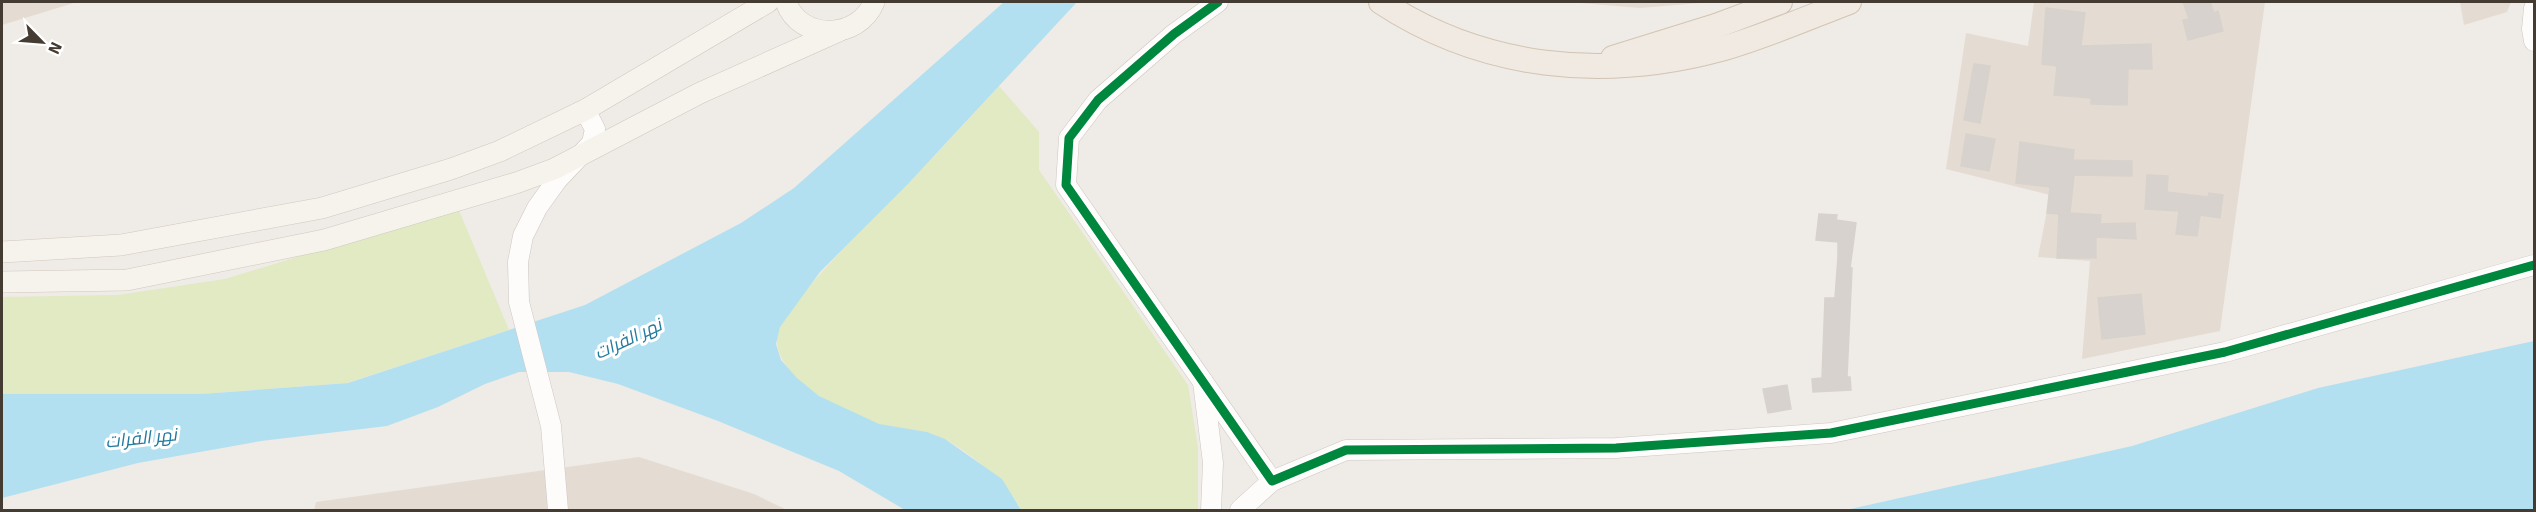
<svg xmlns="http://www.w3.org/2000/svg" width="2536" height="512" viewBox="0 0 2536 512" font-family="Signika,Cairo,sans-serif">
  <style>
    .residential { fill: #e4dcd3 }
    .green { fill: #e1eac3 }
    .water { fill: #b3e0f0 }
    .building { fill: #d7d2cd; stroke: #d7d2cc; stroke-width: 1.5 }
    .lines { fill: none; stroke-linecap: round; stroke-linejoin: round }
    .tertiary-casing { stroke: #cbc7c2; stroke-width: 21 }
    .secondary-casing { stroke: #d0c8be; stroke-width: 22 }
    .primary-casing { stroke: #d2c4b2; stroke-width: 26 }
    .tertiary { stroke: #fdfcfb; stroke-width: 20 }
    .secondary { stroke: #f6f3ed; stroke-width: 21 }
    .primary { stroke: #f0eae2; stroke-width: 24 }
    .cycleway-casing { stroke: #fff; stroke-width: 13 }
    .cycleway { stroke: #00873e; stroke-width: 9 }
    .labels { text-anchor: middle; stroke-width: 6; stroke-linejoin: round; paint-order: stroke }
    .water-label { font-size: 18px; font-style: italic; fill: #227a9e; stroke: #fff }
  </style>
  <rect width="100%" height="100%" fill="#efebe6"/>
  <!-- residential -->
  <g class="residential">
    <polygon points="2,2 77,2 2,25"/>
    <polygon points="1568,2 1713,2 1640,8"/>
    <polygon points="2034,2 2265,2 2220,331 2082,359 2090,261 2038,257 2050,195 1946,169 1966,33 2028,46"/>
    <polygon points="2460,2 2511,2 2507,12 2464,25"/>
    <polygon points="639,457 754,494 787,510 314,510 316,502"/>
  </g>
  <!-- green -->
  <g class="green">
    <path d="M999 86 1039 132V170L1188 385 1198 448V510H1021C1011 487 970 452 946 440 926 429 902 430 880 425 846 416 760 371 780 327 785 315 796 304 803 294 835 255 872 221 906 185 938 153 968 119 999 86Z"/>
    <polygon points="458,208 509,330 347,383 201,394 2,394 2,297 118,295 225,279"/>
  </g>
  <!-- water -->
  <g class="water">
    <polygon points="1004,2 1077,2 907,185 820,272 780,327 776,344 781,360 797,378 819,396 879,424 927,432 945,439 1002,479 1021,510 905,510 839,471 718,421 618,384 569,372 519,372 485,384 438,407 387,426 261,441 138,463 2,498 2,394 201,394 348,383 585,305 741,223 794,188"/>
    <polygon points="2534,341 2534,510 1846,510 2132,446 2318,388"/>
  </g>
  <!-- building -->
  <g class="building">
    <polygon points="2183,2 2210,2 2214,13 2218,11 2223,31 2188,40 2183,20 2189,19"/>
    <polygon points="2046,8 2085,13 2081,46 2151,44 2152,69 2128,69 2127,105 2091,104 2091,98 2054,95 2057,66 2042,64"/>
    <polygon points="1974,64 1990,66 1980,123 1964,120"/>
    <polygon points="1966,134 1995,139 1989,171 1961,166"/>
    <polygon points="2020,142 2074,150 2073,160 2132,161 2132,176 2074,175 2070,213 2101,215 2100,224 2135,223 2136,239 2096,237 2096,258 2057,258 2059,214 2047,213 2050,187 2016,183"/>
    <polygon points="2147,175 2168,176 2167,192 2208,197 2209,193 2223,195 2220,218 2200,215 2197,236 2176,234 2179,211 2145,209"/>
    <polygon points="1819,214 1837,215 1836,220 1856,223 1850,268 1852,268 1847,377 1850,377 1851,390 1813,392 1812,379 1822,378 1825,298 1835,298 1838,257 1838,242 1816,240"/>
    <polygon points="2141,294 2145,334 2102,339 2098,298"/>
    <polygon points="1787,385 1791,409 1768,413 1763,389"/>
  </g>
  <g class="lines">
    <defs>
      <g id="tertiary">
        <polyline points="1218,2 1174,34 1098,100 1069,138 1066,185 1272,481 1346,450 1616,448 1831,433 2225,352 2534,265"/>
        <polyline points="2534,8 2532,29 2534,41"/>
        <polyline points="1203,382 1213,463 1211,510"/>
        <polyline points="558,510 551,426 519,302 518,262 523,236 537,208 557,180 592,143 595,129 585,110"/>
        <polyline points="1240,510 1272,481"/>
      </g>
      <g id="secondary">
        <path d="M786 2C800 42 859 40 874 2"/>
        <polyline points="2,252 121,245 322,208 451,169 500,151 585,110 768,2"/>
        <polyline points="2,282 127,280 324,240 516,183 554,169 700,93 839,31"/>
      </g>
      <g id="primary">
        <path d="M1381 2C1483 69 1603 81 1721 49 1764 37 1807 18 1849 2"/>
        <polyline points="1613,58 1716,26 1780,2"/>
      </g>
    </defs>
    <!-- tertiary casing -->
    <use href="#tertiary" class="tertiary-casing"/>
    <!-- secondary casing -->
    <use href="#secondary" class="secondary-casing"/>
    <!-- primary casing -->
    <use href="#primary" class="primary-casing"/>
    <!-- tertiary -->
    <use href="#tertiary" class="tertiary"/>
    <!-- secondary -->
    <use href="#secondary" class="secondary"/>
    <!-- primary -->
    <use href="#primary" class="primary"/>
    <defs>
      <polyline id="cycleway" points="1218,2 1174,34 1098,100 1069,138 1066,185 1272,481 1346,450 1616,448 1831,433 2225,352 2534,265"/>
    </defs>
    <!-- cycleway casing -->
    <use href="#cycleway" class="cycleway-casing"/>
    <!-- cycleway -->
    <use href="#cycleway" class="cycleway"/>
  </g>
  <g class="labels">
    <!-- water labels -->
    <g class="water-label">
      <text transform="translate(628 339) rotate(-25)" y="6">نهر الفرات</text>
      <text transform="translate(141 438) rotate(-6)" y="6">نهر الفرات</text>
    </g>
  </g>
  <!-- border -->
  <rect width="2536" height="512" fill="none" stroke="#443b32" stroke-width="6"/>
  <!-- north arrow -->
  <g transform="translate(42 42) rotate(115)" stroke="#ffffff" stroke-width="4.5" paint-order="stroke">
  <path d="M0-4.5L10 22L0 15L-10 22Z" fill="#443b32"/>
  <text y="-9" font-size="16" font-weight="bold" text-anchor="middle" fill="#443b32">N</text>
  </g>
</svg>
